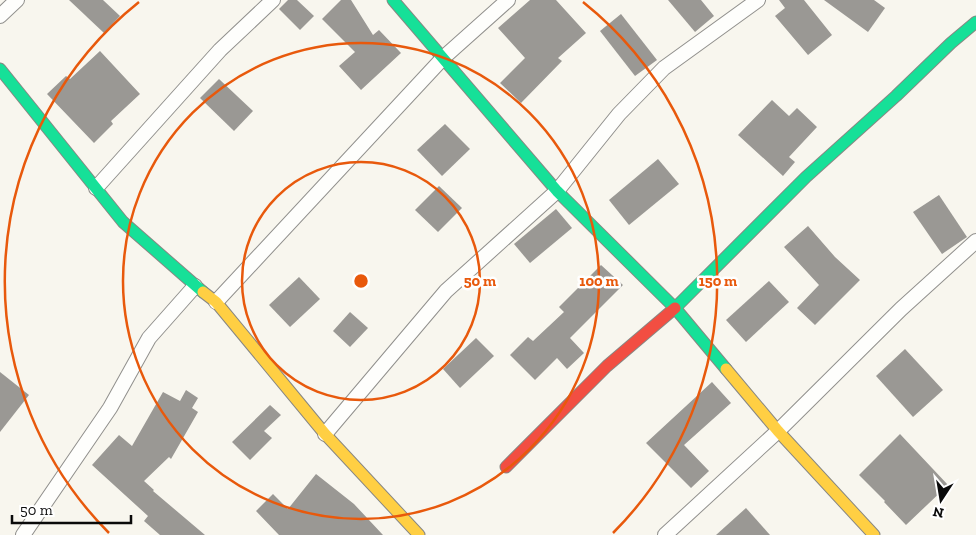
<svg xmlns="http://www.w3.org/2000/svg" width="976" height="535" viewBox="0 0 976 535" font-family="'Zilla Slab',serif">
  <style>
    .building { fill: #9a9894 }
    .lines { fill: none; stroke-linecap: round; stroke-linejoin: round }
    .street-casing { stroke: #91908d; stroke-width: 16 }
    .fast-casing { stroke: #888783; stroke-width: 13 }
    .slow-casing { stroke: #888783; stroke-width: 13 }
    .jam-casing { stroke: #888783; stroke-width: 13 }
    .street { stroke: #fefefc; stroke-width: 14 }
    .fast { stroke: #16e098; stroke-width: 11 }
    .slow { stroke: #ffcf43; stroke-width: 11 }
    .jam { stroke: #f24e42; stroke-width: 11 }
    .ring { fill: none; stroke: #e8590c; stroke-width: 2.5 }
    .centre { fill: #e8590c; stroke: #fff; stroke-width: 2.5 }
    .ring-label { font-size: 15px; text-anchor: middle; font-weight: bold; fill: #e8590c; stroke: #fff; stroke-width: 5; stroke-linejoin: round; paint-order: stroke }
  </style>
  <rect width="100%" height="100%" fill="#f8f6ee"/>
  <!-- building -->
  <g class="building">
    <polygon points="69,0 103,0 120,16 104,33"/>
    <polygon points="288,0 297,0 314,16 300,30 279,9"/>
    <polygon points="341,0 351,0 373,35 379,30 401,53 361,90 339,66 355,52 322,19"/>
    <polygon points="530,0 556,0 586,33 558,58 562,61 521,103 500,83 525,58 498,28"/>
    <polygon points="668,0 701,0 714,16 695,32"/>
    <polygon points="779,0 804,0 832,35 808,55 775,16 785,8"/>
    <polygon points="824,0 874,0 885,8 868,32"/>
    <polygon points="621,14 657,60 635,76 600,31"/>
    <polygon points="100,51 140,94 111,121 113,124 94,143 47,94 66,76 70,79"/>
    <polygon points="219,79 253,111 234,131 200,98"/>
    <polygon points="772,100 789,116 797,108 817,127 789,157 795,162 783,176 738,135"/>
    <polygon points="445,124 470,149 442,176 417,150"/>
    <polygon points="658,159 679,184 629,225 609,200"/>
    <polygon points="439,186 462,208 438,232 415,210"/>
    <polygon points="939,195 967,237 942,254 913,212"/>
    <polygon points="556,209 572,228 530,263 514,244"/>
    <polygon points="808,226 835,257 860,280 815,325 797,308 819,285 784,247"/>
    <polygon points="601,265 623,285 570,338 584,353 567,369 557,358 535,380 510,355 528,337 533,341 564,312 559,307"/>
    <polygon points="299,277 320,299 290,327 269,305"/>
    <polygon points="769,281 789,302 746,342 726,320"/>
    <polygon points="350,312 368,328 350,347 333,331"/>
    <polygon points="476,338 494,356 460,388 443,369"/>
    <polygon points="905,349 943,390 913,417 876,376"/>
    <polygon points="0,372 29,395 0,432"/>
    <polygon points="712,382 731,403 684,445 709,471 691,488 646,443"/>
    <polygon points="186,390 198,398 192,408 198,412 171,459 169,457 144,481 154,490 153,491 205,535 160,535 144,521 148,516 92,465 119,435 132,446 163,392 180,401"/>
    <polygon points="270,405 281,415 264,431 272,438 250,460 232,442"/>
    <polygon points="900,434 948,485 906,525 884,502 885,501 859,475"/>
    <polygon points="316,474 354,504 383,535 279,535 256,511 273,494 288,509"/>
    <polygon points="746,508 770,535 716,535"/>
  </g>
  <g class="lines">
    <defs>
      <g id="street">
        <polyline points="0,16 17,0"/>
        <polyline points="96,188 220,50 273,0"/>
        <polyline points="216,302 443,58 508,0"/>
        <polyline points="325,434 446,291 557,191 619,114 664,68 758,0"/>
        <polyline points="23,535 110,408 149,338 195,286"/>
        <polyline points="665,535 778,431 901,309 976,241"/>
      </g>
      <g id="fast">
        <polyline points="393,0 557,191 675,308 726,369"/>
        <polyline points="0,69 123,222 203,292"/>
        <polyline points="675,308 806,177 896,96 951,43 976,22"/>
      </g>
      <g id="slow">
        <polyline points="203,292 216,302 325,434 419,535"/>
        <polyline points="726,369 778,431 874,535"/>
      </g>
      <polyline id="jam" points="506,467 607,366 675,308"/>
    </defs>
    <!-- street casing -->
    <use href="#street" class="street-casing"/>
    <!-- fast casing -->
    <use href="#fast" class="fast-casing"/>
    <!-- slow casing -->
    <use href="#slow" class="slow-casing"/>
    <!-- jam casing -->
    <use href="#jam" class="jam-casing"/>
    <!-- street -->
    <use href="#street" class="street"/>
    <!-- fast -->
    <use href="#fast" class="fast"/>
    <!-- slow -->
    <use href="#slow" class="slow"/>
    <!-- jam -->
    <use href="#jam" class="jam"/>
  </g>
  <!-- distance rings -->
  <g class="ring">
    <circle cx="361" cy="281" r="119"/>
    <circle cx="361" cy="281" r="238"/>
    <path d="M109 533A357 357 0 0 1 139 2M583 2A357 357 0 0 1 613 533"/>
  </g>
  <circle cx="361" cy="281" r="8" class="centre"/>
  <g class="ring-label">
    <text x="480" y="286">50 m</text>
    <text x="599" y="286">100 m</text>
    <text x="718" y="286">150 m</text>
  </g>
  <!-- north arrow -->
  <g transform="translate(941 500) rotate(192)" stroke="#ffffff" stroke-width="4" paint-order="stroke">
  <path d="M0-4L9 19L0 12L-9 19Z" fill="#0a0a0a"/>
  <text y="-8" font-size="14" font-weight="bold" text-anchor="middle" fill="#0a0a0a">N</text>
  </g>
  <!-- scale -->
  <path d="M12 515v8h119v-8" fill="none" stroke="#0a0a0a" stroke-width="2.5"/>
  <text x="20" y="515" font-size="15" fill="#0a0a0a" stroke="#ffffff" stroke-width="4" paint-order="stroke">50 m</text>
</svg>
